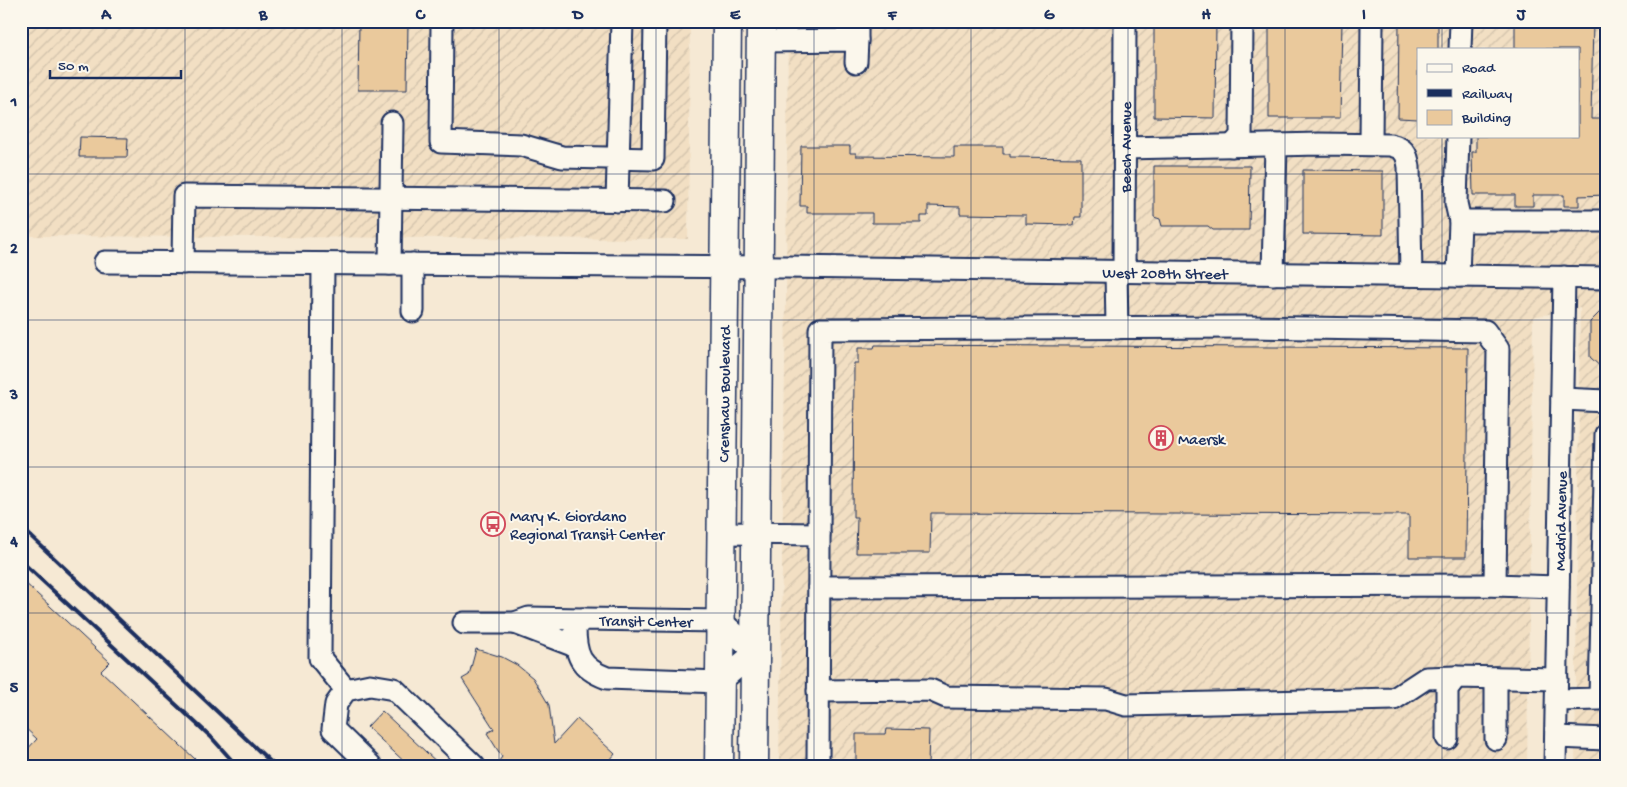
<svg xmlns="http://www.w3.org/2000/svg" width="1627" height="787" viewBox="0 0 1627 787" font-family="'Gochi Hand',sans-serif">
  <style>
    .industrial { fill: url(#industrial-furrows); fill-rule: evenodd }
    .building { fill: #eac99c; stroke: #1b2f5e }
    .lines { fill: none; stroke-linecap: round; stroke-linejoin: round }
    .minor-casing { stroke: #1b2f5e; stroke-width: 25 }
    .major-casing { stroke: #1b2f5e; stroke-width: 31 }
    .minor { stroke: #fbf7ec; stroke-width: 21 }
    .major { stroke: #fbf7ec; stroke-width: 28 }
    .rail { stroke: #1b2f5e; stroke-width: 4 }
    .grid { fill: none; stroke: #1b2f5e; stroke-width: 1; stroke-opacity: 0.55 }
    .labels { text-anchor: middle; stroke-width: 4; stroke-linejoin: round; paint-order: stroke }
    .street-label { font-size: 16px; fill: #1b2f5e; stroke: #fbf7ec }
    .poi-label { font-size: 16px; fill: #1b2f5e; stroke: #fbf7ec; text-anchor: start }
    .neatline { fill: none; stroke: #1b2f5e; stroke-width: 2 }
    .grid-label { font-size: 16px; text-anchor: middle; font-weight: bold; fill: #1b2f5e }
  </style>
  <defs>
    <pattern id="industrial-furrows" width="10" height="10" patternUnits="userSpaceOnUse" patternTransform="scale(1.25)"><rect width="10" height="10" fill="#f2dfc3"/><path d="M-1 1l2-2M0 10L10 0M9 11l2-2" fill="none" stroke="#cfc0aa"/></pattern>
  </defs>
  <rect width="100%" height="100%" fill="#f6e9d4"/>
  <filter id="ink" filterUnits="userSpaceOnUse"><feTurbulence type="fractalNoise" baseFrequency=".02" numOctaves="2"/><feDisplacementMap in="SourceGraphic" scale="10" xChannelSelector="R" yChannelSelector="G"/><feConvolveMatrix kernelMatrix="1 2 1 2 8 2 1 2 1" color-interpolation-filters="sRGB"/></filter>
  <g filter="url(#ink)">
    <!-- industrial -->
    <g class="industrial">
      <polygon points="21,21 690,21 688,239 21,236"/>
      <path d="M788 21H1606V766H1575L1580 308 1533 317 1527 766H779L786 301ZM1418 49H1578V136H1418Z"/>
    </g>
    <!-- building -->
    <g class="building">
      <polygon points="359,21 408,21 407,90 358,90"/>
      <polygon points="1154,21 1216,21 1215,118 1154,117"/>
      <polygon points="1269,21 1342,21 1340,118 1269,118"/>
      <polygon points="1399,21 1438,21 1438,49 1418,49 1418,119 1398,118"/>
      <polygon points="1515,21 1593,21 1591,119 1606,119 1606,195 1579,196 1579,206 1564,206 1564,195 1533,195 1533,206 1515,206 1515,195 1473,195 1472,152 1476,152 1476,136 1578,136 1578,49 1515,49"/>
      <polygon points="80,137 128,138 127,157 79,157"/>
      <polygon points="801,146 850,146 850,153 856,153 856,156 954,157 954,147 1003,147 1003,154 1010,154 1010,157 1081,158 1081,217 1075,217 1074,225 1026,224 1026,215 960,214 960,207 928,206 928,216 921,216 921,223 872,223 872,213 807,213 807,206 800,206"/>
      <polygon points="1154,166 1250,166 1249,230 1213,230 1208,226 1162,226 1160,219 1154,217"/>
      <polygon points="1303,170 1383,171 1383,235 1303,234"/>
      <polygon points="1606,306 1606,372 1590,357 1590,322"/>
      <polygon points="875,345 1468,348 1466,557 1409,557 1409,515 931,513 930,553 856,553 857,517 853,517 854,363 858,363 858,348 874,348"/>
      <polygon points="21,579 110,662 101,671 195,759 189,766 21,766 21,756 37,739 21,724"/>
      <polygon points="476,649 502,657 517,665 533,678 549,705 554,744 577,719 615,754 605,766 495,766 502,757 487,733 494,729 462,679 469,675"/>
      <polygon points="382,711 441,766 409,766 367,727"/>
      <polygon points="886,729 929,730 928,766 856,766 856,734 885,734"/>
    </g>
    <g class="lines">
      <defs>
        <g id="minor">
          <polyline points="442,21 441,142 521,145 562,157 653,159 655,21"/>
          <polyline points="857,40 857,21"/>
          <polyline points="761,41 857,40 856,62"/>
          <polyline points="1460,49 1461,21"/>
          <polyline points="1458,136 1456,203 1460,221 1458,276"/>
          <polyline points="1371,144 1372,21"/>
          <polyline points="1232,146 1241,136 1242,21"/>
          <path d="M1124 148 1320 144 1390 145C1404 148 1407 153 1409 167L1411 275"/>
          <polyline points="617,201 622,21"/>
          <polyline points="1460,221 1606,221"/>
          <path id="s1" d="M105 262 786 267 1606 278"/>
          <polyline points="183,263 184,196 665,201"/>
          <polyline points="323,264 320,658 346,690"/>
          <polyline points="390,264 392,123"/>
          <polyline points="1116,271 1117,328"/>
          <path id="s2" d="M1124 272 1125 21"/>
          <polyline points="1273,274 1276,145"/>
          <polyline points="413,311 413,264"/>
          <polyline points="1562,399 1606,401"/>
          <polyline points="722,533 819,534"/>
          <polyline points="819,587 1495,585 1558,587"/>
          <path d="M583 619 721 621 755 652 720 682 607 678C580 668 575 655 575 627Z"/>
          <polyline points="464,623 515,623 529,618 583,619"/>
          <polyline points="515,623 575,646"/>
          <polyline points="818,691 930,690 946,697 1106,699 1126,705 1394,699 1426,678 1456,677"/>
          <polyline points="1557,700 1600,699 1606,434"/>
          <polyline points="1556,737 1606,739"/>
          <polyline points="1447,738 1447,689 1456,677 1557,679"/>
          <polyline points="1496,739 1496,678"/>
          <polyline points="371,766 333,729 336,704 346,690 370,685 394,689 474,766"/>
          <polyline points="818,766 820,329 1247,327 1485,331 1498,349 1495,585"/>
          <path id="s3" d="M1555 766 1564 277"/>
        </g>
        <g id="major">
          <path id="s4" d="M719 766 727 21"/>
          <polyline points="754,766 761,21"/>
        </g>
      </defs>
      <!-- minor casing -->
      <use href="#minor" class="minor-casing"/>
      <!-- major casing -->
      <use href="#major" class="major-casing"/>
      <!-- minor -->
      <use href="#minor" class="minor"/>
      <!-- major -->
      <use href="#major" class="major"/>
      <!-- rail -->
      <g class="rail">
        <polyline points="21,527 275,766"/>
        <polyline points="21,561 211,737 237,766"/>
      </g>
    </g>
  </g>
  <!-- grid -->
  <path class="grid" d="M185 21V766M342 21V766M499 21V766M656 21V766M814 21V766M971 21V766M1128 21V766M1285 21V766M1442 21V49M1442 136V766M21 174H1606M21 320H1606M21 467H1606M21 613H1606"/>
  <!-- icons -->
  <defs>
    <symbol id="building-ring" viewBox="-11 -11 22 22"><circle r="9.5" fill="#fbf7ec" stroke="#d1495b" stroke-width="1.5"/><path d="M-4-6H4V6H1V3H-1V6H-4ZM-2.5-4.3h1.7v1.8h-1.7ZM.8-4.3h1.7v1.8H.8ZM-2.5-1h1.7V.8h-1.7ZM.8-1h1.7V.8H.8Z" fill="#d1495b"/></symbol>
    <symbol id="bus-ring" viewBox="-11 -11 22 22"><circle r="9.5" fill="#fbf7ec" stroke="#d1495b" stroke-width="1.5"/><path d="M-5-6H5V4H4V6H2V4H-2V6H-4V4H-5ZM-3.5-4V0h7V-4ZM-3.5 1.2v1.5H-2V1.2ZM2 1.2v1.5H3.5V1.2Z" fill="#d1495b"/></symbol>
  </defs>
  <g fill-rule="evenodd">
    <use href="#building-ring" x="1147" y="424" width="28" height="28"/>
    <use href="#bus-ring" x="479" y="510" width="28" height="28"/>
  </g>
  <g class="labels">
    <!-- street labels -->
    <g class="street-label">
      <text dy="6" stroke="none"><textPath href="#s2" startOffset="125">Beech Avenue</textPath></text>
      <text dy="6" stroke="none"><textPath href="#s1" startOffset="1060">West 208th Street</textPath></text>
      <text dy="6" stroke="none"><textPath href="#s4" startOffset="372">Crenshaw Boulevard</textPath></text>
      <text dy="6" stroke="none"><textPath href="#s3" startOffset="245">Madrid Avenue</textPath></text>
      <text transform="translate(646 620) rotate(1)" y="6">Transit Center</text>
    </g>
    <!-- poi labels -->
    <g class="poi-label">
      <text x="1178" y="444">Maersk</text>
      <text x="510" y="521">Mary K. Giordano<tspan x="510" dy="18">Regional Transit Center</tspan></text>
    </g>
  </g>
  <!-- margin -->
  <rect width="1627" height="787" fill="none" stroke="#fbf7ec" stroke-width="55"/>
  <!-- legend -->
  <rect x="1417" y="48" width="162" height="90" fill="#fbf7ec" stroke="#a1a7b3"/>
  <rect x="1427" y="64" width="25" height="8" fill="#fbf7ec" stroke="#a1a7b3"/>
  <text x="1462" y="72" font-size="15" fill="#1b2f5e">Road</text>
  <rect x="1427" y="89" width="25" height="8" fill="#1b2f5e" stroke="#a1a7b3"/>
  <text x="1462" y="98" font-size="15" fill="#1b2f5e">Railway</text>
  <rect x="1427" y="110" width="25" height="15" fill="#eac99c" stroke="#a1a7b3"/>
  <text x="1462" y="122" font-size="15" fill="#1b2f5e">Building</text>
  <!-- scale -->
  <path d="M50 70v8h131v-8" fill="none" stroke="#1b2f5e" stroke-width="2.5"/>
  <text x="58" y="70" font-size="15" fill="#1b2f5e" stroke="#fbf7ec" stroke-width="4" paint-order="stroke">50 m</text>
  <rect x="28" y="28" width="1572" height="732" class="neatline"/>
  <g class="grid-label">
    <text x="106" y="19">A</text>
    <text x="263" y="19">B</text>
    <text x="420" y="19">C</text>
    <text x="578" y="19">D</text>
    <text x="735" y="19">E</text>
    <text x="892" y="19">F</text>
    <text x="1049" y="19">G</text>
    <text x="1206" y="19">H</text>
    <text x="1364" y="19">I</text>
    <text x="1521" y="19">J</text>
    <text x="14" y="106">1</text>
    <text x="14" y="253">2</text>
    <text x="14" y="399">3</text>
    <text x="14" y="546">4</text>
    <text x="14" y="692">5</text>
  </g>
</svg>
